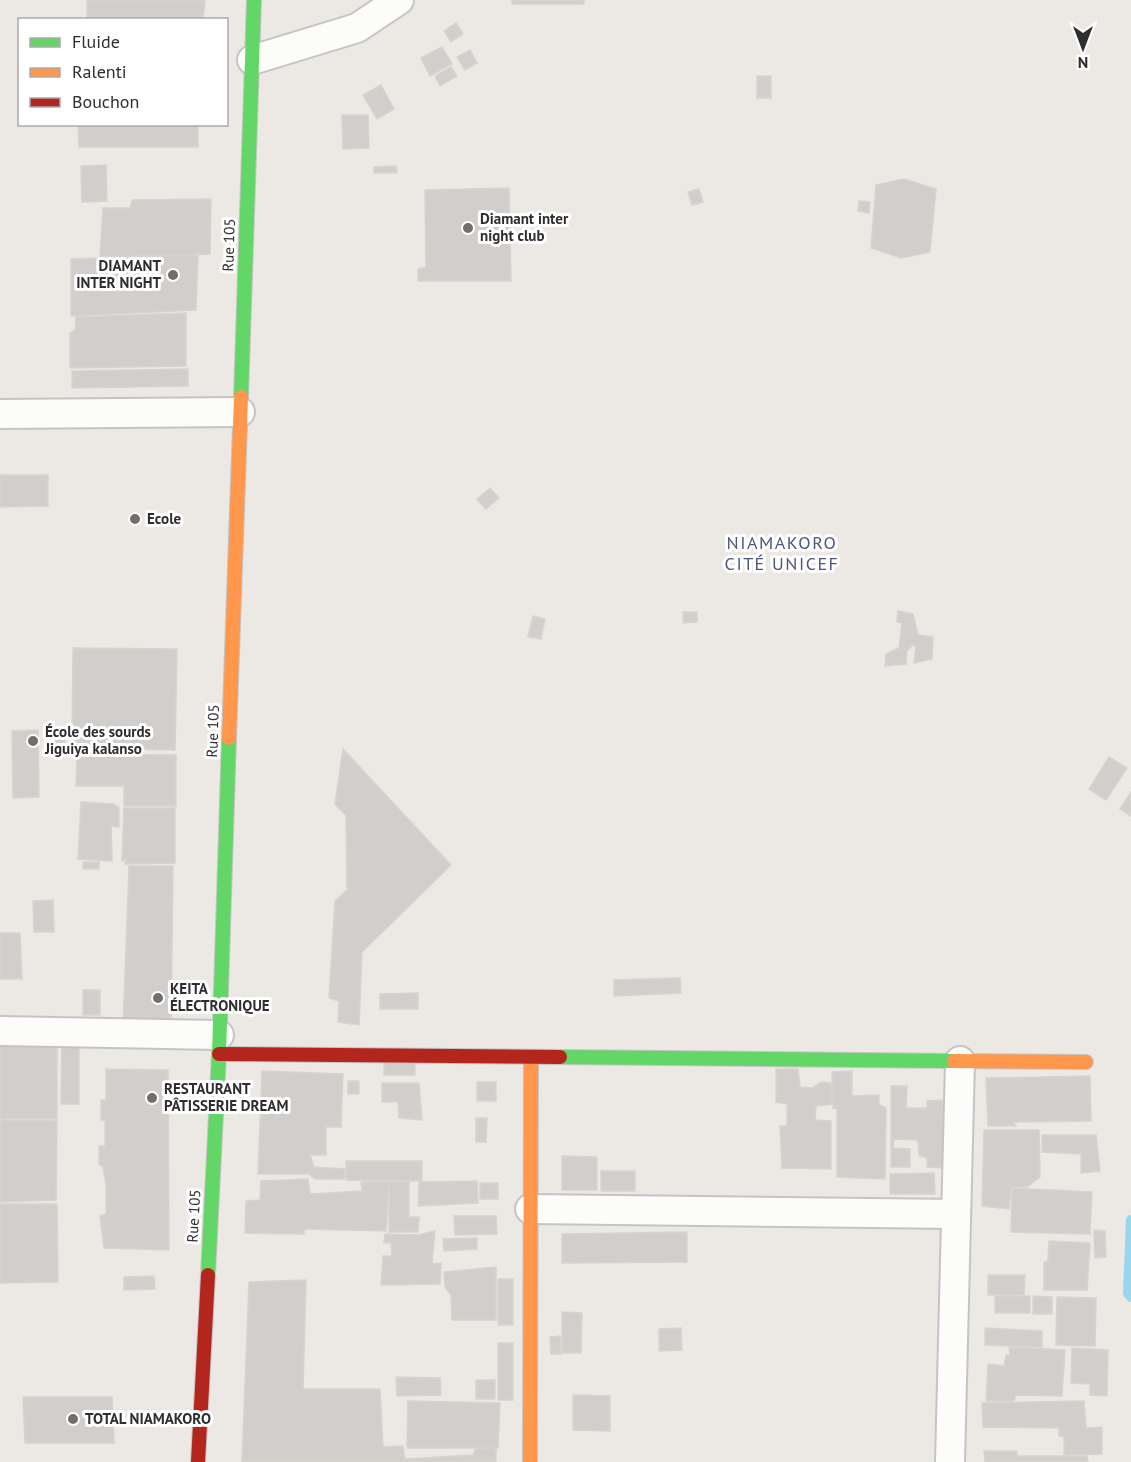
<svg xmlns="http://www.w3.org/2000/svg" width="1131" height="1462" viewBox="0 0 1131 1462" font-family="'PT Sans',sans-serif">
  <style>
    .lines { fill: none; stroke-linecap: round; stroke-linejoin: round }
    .stream { stroke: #99d6ec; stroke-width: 10 }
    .building { fill: #d1cecb; stroke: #d7d4d0; stroke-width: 1.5 }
    .street-casing { stroke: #c5c4c5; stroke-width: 32 }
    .fast-casing { stroke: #c5c4c5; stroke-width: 16 }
    .slow-casing { stroke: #c5c4c5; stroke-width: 16 }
    .jam-casing { stroke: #c5c4c5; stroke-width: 16 }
    .street { stroke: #fcfcfb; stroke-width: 28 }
    .fast { stroke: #63d668; stroke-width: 14 }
    .slow { stroke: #ff974d; stroke-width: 14 }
    .jam { stroke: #b3261e; stroke-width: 14 }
    .poi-dot { fill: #706f6e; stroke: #fff; stroke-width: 2 }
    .labels { text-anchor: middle; stroke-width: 6; stroke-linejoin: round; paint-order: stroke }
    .poi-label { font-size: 15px; font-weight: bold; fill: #2e2e2e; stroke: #fff; text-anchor: start }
    .street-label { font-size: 15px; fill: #2e2e2e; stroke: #fff }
    .quarter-label { font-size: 18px; letter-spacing: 1.5px; fill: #4d5680; stroke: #fff }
  </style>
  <rect width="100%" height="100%" fill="#ece8e4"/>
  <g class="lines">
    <!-- stream -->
    <polyline class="stream" points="1131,1220 1128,1293 1131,1297"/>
  </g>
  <!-- building -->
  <g class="building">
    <polygon points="87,0 205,0 203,20 87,20"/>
    <rect x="512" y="0" width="72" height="4"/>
    <polygon points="456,23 463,34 451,42 444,31"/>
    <polygon points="442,47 452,64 430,76 421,58"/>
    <polygon points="470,50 477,63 465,70 457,57"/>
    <polygon points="451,67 457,76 440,86 435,76"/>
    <rect x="757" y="76" width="14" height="22"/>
    <polygon points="381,85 394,109 377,119 363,95"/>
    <polygon points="342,115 368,115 369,148 343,149"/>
    <polygon points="78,124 198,124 198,147 79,147"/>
    <polygon points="106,165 107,201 82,202 81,166"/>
    <polygon points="396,166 397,173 374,173 374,167"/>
    <polygon points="904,179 936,189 930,252 901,258 871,248 876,185"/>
    <polygon points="509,188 511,281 418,281 418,269 426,267 425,190"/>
    <polygon points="699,189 703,202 692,205 688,192"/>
    <polygon points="211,199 210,254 100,257 103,208 130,208 132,200"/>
    <polygon points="859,201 870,202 869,213 858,211"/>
    <polygon points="198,255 196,310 71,316 71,259"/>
    <polygon points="186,313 186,366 70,368 70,333 75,330 76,317"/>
    <polygon points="188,369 188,386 72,388 72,371"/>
    <polygon points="0,475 48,475 48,506 0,507"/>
    <polygon points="490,488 499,498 486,509 477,499"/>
    <polygon points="898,611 913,614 918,635 933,637 932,659 914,663 916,647 913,645 907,651 906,664 885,666 886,654 899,648 902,623 897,622"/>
    <polygon points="683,612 697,612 697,622 683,623"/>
    <polygon points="533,616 545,619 541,639 528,637"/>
    <polygon points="73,648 177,649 175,750 72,748"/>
    <polygon points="38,730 39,797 13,798 12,731"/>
    <polygon points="56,738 65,740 61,758 52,756"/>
    <polygon points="343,749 451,865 362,952 359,1025 338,1022 339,1001 329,998 335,901 347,890 346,815 335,804"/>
    <polygon points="77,754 176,755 176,806 124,806 124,786 76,786"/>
    <polygon points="1109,757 1127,768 1106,800 1089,789"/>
    <polygon points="1131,792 1131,816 1120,809"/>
    <polygon points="81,802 113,804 119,808 119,827 111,826 112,861 78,859"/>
    <polygon points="124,808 175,808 175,863 125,864 126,860 122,861"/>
    <rect x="83" y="862" width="16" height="7"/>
    <polygon points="129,866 173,866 171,1027 123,1027"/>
    <polygon points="53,900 54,932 34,932 33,901"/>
    <polygon points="0,933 20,933 22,979 0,979"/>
    <polygon points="680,978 681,993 614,996 614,980"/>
    <rect x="83" y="990" width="17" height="25"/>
    <polygon points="418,993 418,1009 380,1009 380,994"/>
    <rect x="0" y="1036" width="57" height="83"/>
    <polygon points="62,1039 79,1039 79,1104 61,1104"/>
    <rect x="384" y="1058" width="31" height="17"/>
    <polygon points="106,1069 168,1070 169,1250 104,1248 100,1216 106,1214 106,1184 103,1167 99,1164 99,1146 105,1146 105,1121 101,1120 101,1100 106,1100"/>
    <polygon points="776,1069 798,1069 800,1087 812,1088 821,1082 831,1083 832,1104 816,1106 815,1120 831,1121 831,1169 782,1168 780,1126 787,1126 787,1104 776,1102"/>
    <polygon points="262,1071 343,1074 341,1127 326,1127 326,1155 310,1155 314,1167 346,1169 344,1179 315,1179 309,1174 258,1174"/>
    <polygon points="852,1071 852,1096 879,1095 879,1105 886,1108 885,1179 837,1177 837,1109 833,1108 832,1072"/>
    <polygon points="1090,1076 1091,1121 1013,1122 1016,1126 988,1126 986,1078"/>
    <rect x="348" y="1081" width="11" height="13"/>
    <rect x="477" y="1082" width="19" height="19"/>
    <polygon points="382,1083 419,1083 422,1120 399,1118 398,1102 382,1102"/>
    <polygon points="891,1086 907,1086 906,1108 927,1108 927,1101 943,1100 944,1168 927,1167 927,1158 919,1156 918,1140 894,1139 893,1148 910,1149 910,1167 891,1167"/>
    <polygon points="476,1118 487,1118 486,1142 476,1142"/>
    <polygon points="0,1120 57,1121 56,1200 0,1202"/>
    <polygon points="984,1130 1039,1130 1040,1177 1027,1187 1011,1187 1009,1209 982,1206"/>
    <polygon points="1042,1135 1096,1135 1100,1171 1081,1173 1081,1154 1042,1152"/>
    <polygon points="562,1156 597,1157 597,1190 562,1190"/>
    <polygon points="346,1161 422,1161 422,1181 346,1180"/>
    <rect x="601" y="1171" width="34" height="20"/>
    <polygon points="934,1173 935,1194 890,1194 890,1174"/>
    <polygon points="308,1179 310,1194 362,1191 361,1182 389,1182 386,1231 304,1229 304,1234 245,1233 246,1201 260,1200 261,1181"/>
    <polygon points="409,1181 409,1217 419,1217 418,1232 389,1232 389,1182"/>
    <polygon points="477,1181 478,1203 418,1206 419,1182"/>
    <rect x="480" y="1183" width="18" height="16"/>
    <polygon points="1012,1188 1092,1192 1090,1234 1011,1232"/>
    <polygon points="0,1204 57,1204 58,1282 0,1283"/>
    <polygon points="454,1216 496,1216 497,1234 455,1235"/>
    <polygon points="1094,1230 1105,1231 1106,1257 1095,1258"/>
    <polygon points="435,1231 432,1264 441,1263 440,1284 381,1285 383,1256 392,1256 391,1243 384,1243 385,1234 418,1235"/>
    <polygon points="687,1232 687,1262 562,1263 562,1234"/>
    <polygon points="477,1238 477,1249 444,1251 443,1239"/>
    <polygon points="1049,1241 1090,1243 1087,1290 1044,1290 1044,1263 1048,1261"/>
    <polygon points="496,1267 496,1320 452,1320 451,1295 445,1287 444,1272"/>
    <polygon points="988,1275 1025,1275 1024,1295 988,1295"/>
    <polygon points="154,1276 155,1289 124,1290 124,1277"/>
    <rect x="498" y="1279" width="15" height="46"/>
    <polygon points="306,1280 303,1389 380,1389 383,1447 403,1446 405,1459 473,1455 476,1448 496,1448 496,1462 242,1462 249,1282"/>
    <rect x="995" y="1296" width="35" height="17"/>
    <polygon points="1033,1296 1052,1297 1052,1314 1033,1314"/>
    <polygon points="1057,1297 1096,1298 1095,1346 1056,1345"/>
    <polygon points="562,1312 582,1313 581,1353 562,1353"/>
    <polygon points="681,1328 682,1350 659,1351 659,1329"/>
    <polygon points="985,1328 1042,1331 1042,1347 985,1345"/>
    <polygon points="560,1336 561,1354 551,1354 550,1337"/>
    <rect x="498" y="1343" width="15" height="57"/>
    <polygon points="1009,1347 1065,1350 1062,1396 1016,1395 1014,1401 986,1401 988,1364 1004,1366 1006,1355 1010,1355"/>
    <polygon points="1072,1348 1108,1350 1107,1396 1090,1395 1090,1384 1071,1383"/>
    <polygon points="396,1377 440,1378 441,1395 397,1396"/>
    <rect x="476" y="1380" width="19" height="19"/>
    <polygon points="573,1395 610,1396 610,1431 573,1430"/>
    <polygon points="23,1397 112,1397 114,1443 25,1443"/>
    <polygon points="408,1401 500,1403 498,1448 407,1448"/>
    <polygon points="1084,1401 1086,1428 1102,1427 1102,1454 1064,1455 1064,1437 1059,1436 1059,1428 983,1427 982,1403"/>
    <polygon points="984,1451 1017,1451 1017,1456 1087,1456 1088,1462 985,1462"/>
  </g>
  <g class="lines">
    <defs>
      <g id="street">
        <polyline points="252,60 357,28 399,0"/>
        <polyline points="0,414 240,412"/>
        <polyline points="0,1031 219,1035"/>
        <polyline points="530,1209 956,1214"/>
        <polyline points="950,1462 960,1061"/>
      </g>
      <g id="fast">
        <polyline points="241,397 254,0"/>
        <polyline points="560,1057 954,1061"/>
        <polyline points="208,1275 219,1054 229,738"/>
      </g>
      <g id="slow">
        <polyline points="229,738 241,397"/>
        <polyline points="954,1061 1086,1062"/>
        <polyline points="530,1462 531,1057"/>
      </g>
      <g id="jam">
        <polyline points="219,1054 560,1057"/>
        <polyline points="198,1462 208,1275"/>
      </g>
    </defs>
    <!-- street casing -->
    <use href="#street" class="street-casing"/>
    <!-- fast casing -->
    <use href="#fast" class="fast-casing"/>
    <!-- slow casing -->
    <use href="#slow" class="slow-casing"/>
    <!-- jam casing -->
    <use href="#jam" class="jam-casing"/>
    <!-- street -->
    <use href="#street" class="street"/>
    <!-- fast -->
    <use href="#fast" class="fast"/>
    <!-- slow -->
    <use href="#slow" class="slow"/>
    <!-- jam -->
    <use href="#jam" class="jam"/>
  </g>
  <!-- markers -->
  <g class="poi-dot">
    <circle cx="468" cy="228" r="6"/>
    <circle cx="173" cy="275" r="6"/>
    <circle cx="135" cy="519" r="6"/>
    <circle cx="33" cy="741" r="6"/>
    <circle cx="158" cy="998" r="6"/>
    <circle cx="152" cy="1098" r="6"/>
    <circle cx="73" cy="1419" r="6"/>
  </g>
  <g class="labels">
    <!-- poi labels -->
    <g class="poi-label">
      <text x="480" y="224">Diamant inter<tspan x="480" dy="17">night club</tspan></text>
      <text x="161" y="271" text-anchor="end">DIAMANT<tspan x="161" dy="17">INTER NIGHT</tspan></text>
      <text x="147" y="524">Ecole</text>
      <text x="45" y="737">École des sourds<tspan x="45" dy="17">Jiguiya kalanso</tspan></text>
      <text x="170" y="994">KEITA<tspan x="170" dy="17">ÉLECTRONIQUE</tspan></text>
      <text x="164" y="1094">RESTAURANT<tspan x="164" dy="17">PÂTISSERIE DREAM</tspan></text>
      <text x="85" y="1424">TOTAL NIAMAKORO</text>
    </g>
    <!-- street labels -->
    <g class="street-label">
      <text transform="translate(229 245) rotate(-88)" y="5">Rue 105</text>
      <text transform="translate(213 731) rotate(-88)" y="5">Rue 105</text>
      <text transform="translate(194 1216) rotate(-87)" y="5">Rue 105</text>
    </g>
    <!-- quarter labels -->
    <g class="quarter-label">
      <text x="782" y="549">NIAMAKORO<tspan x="782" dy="21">CITÉ UNICEF</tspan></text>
    </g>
  </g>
  <!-- legend -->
  <rect x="18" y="18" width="210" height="108" fill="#ffffff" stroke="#ababab" stroke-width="1.5"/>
  <rect x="30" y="38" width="30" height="9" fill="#63d668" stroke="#ababab" stroke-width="1.5"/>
  <text x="72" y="48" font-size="18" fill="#2e2e2e">Fluide</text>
  <rect x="30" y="68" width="30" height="9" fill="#ff974d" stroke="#ababab" stroke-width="1.5"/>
  <text x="72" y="78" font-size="18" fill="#2e2e2e">Ralenti</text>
  <rect x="30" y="98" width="30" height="9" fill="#b3261e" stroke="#ababab" stroke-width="1.5"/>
  <text x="72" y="108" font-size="18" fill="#2e2e2e">Bouchon</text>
  <!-- north arrow -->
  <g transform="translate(1083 48) rotate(180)" stroke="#ffffff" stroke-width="4.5" paint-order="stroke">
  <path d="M0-4.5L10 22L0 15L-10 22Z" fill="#2e2e2e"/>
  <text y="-9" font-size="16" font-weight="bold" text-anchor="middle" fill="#2e2e2e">N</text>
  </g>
</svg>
